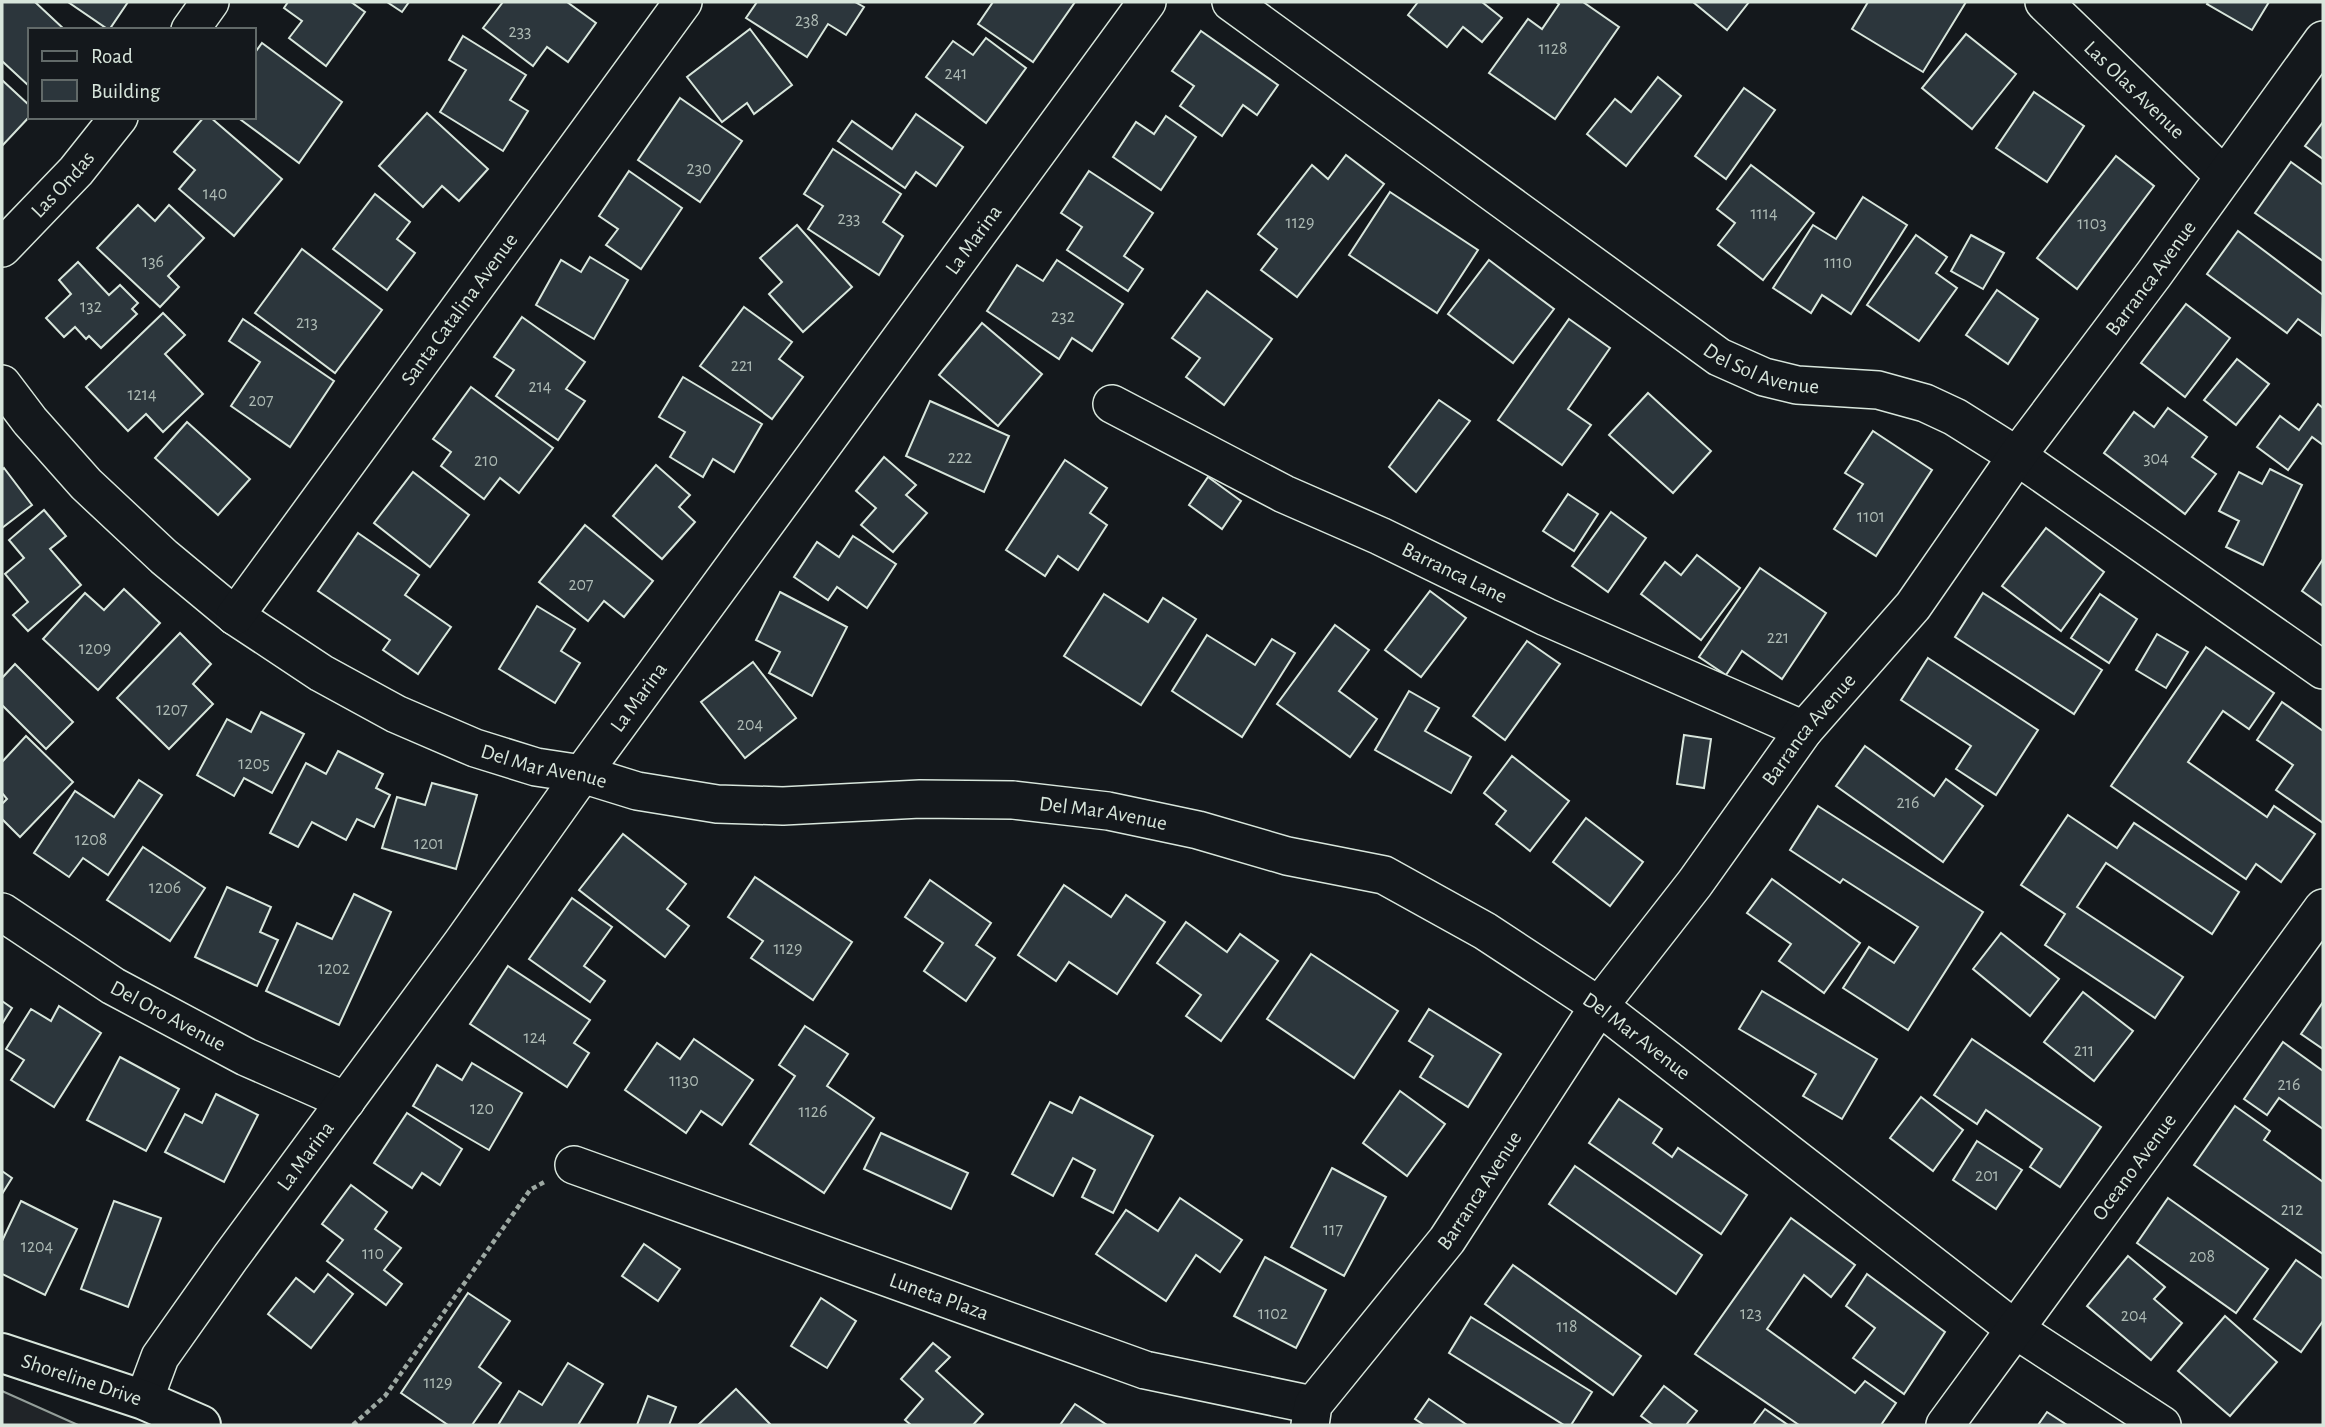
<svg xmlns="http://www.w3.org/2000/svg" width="2325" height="1427" viewBox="0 0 2325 1427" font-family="'Alegreya Sans',sans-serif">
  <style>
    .green { fill: #202428; stroke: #939e99; stroke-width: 2 }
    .building { fill: #2c363c; stroke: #d8e6dc; stroke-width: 2 }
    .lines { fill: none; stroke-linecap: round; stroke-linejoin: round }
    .minor-casing { stroke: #d8e6dc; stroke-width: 40 }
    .major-casing { stroke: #d8e6dc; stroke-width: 42 }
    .path { stroke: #9da8a2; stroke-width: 4.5; stroke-dasharray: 5 3.5; stroke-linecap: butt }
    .minor { stroke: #14181c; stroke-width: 37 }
    .major { stroke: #14181c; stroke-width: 38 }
    .labels { text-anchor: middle; stroke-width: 5; stroke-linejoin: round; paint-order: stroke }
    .number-label { font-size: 18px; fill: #adbab4 }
    .street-label { font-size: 21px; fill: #d8e6dc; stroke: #14181c }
  </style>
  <rect width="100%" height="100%" fill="#14181c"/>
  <!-- green -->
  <polygon class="green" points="2,1391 78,1425 2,1425"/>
  <!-- building -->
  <g class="building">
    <polygon points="2,2 35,2 65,30 30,30 30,87 2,61"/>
    <polygon points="68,2 128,2 109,30"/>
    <polygon points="288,2 351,2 365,12 326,66 289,38 302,21 284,8"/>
    <polygon points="387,2 409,2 402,12"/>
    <polygon points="503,2 567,2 596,23 568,62 547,47 533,66 483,28"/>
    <polygon points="757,2 855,2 864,7 846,35 828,24 807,57 746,18"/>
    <polygon points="993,2 1075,2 1033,62 978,24"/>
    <polygon points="1418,2 1482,2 1502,18 1482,42 1463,27 1447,47 1408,15"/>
    <polygon points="1556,2 1583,2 1619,27 1555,119 1489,73 1528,19 1542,29 1559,4"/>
    <polygon points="1693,2 1749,2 1727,30"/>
    <polygon points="1868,2 1966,2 1923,72 1852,29"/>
    <polygon points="2208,2 2269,2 2252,30 2207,4"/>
    <polygon points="750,29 792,85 754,114 747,103 722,122 687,77"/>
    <polygon points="1201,31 1278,85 1257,115 1243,105 1222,136 1180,106 1194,86 1172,71"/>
    <polygon points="1966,34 2016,74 1972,129 1922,88"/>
    <polygon points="463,36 526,75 510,100 528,111 503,151 440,112 466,70 449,60"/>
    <polygon points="986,38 1026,68 986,123 926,77 953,41 973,55"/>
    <polygon points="262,43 342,102 299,163 237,117 254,117 254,54"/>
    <polygon points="1658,77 1681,96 1626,166 1587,134 1615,99 1631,112"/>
    <polygon points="2,80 30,106 30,116 2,146"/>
    <polygon points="1744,88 1775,110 1726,179 1695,156"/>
    <polygon points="2034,92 2084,126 2047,182 1996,148"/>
    <polygon points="680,98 742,141 700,202 638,160"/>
    <polygon points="427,113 488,169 459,201 442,186 423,207 379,166"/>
    <polygon points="916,114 963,147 936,186 916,172 905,188 838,141 852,121 892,149"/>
    <polygon points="1166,116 1196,137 1161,190 1113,157 1136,122 1154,134"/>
    <polygon points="204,117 210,117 282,179 234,236 179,189 195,170 174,152"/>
    <polygon points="2323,122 2323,159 2305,146"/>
    <polygon points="833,149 901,194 883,222 903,236 879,275 808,229 823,206 804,194"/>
    <polygon points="1346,155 1384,184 1297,297 1261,270 1277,249 1258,234 1312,165 1328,179"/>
    <polygon points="2116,156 2154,186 2077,289 2037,258"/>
    <polygon points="2291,162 2323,185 2323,261 2255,213"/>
    <polygon points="1751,165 1814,213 1763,280 1718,245 1735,223 1717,209"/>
    <polygon points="629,171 682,208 641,269 606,245 618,229 599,216"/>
    <polygon points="1089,171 1153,213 1124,256 1143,269 1128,291 1067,250 1082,227 1061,213"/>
    <polygon points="1390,192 1478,250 1437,313 1349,255"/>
    <polygon points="375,194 410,222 397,239 415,253 387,290 333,249"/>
    <polygon points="1863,197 1907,225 1851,314 1822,295 1811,313 1773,288 1813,225 1836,239"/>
    <polygon points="138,205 155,221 169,205 204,238 168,276 179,287 160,307 97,248"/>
    <polygon points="797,225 852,287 803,332 769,294 782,282 760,258"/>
    <polygon points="2238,231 2323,295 2322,336 2298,319 2287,333 2207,274"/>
    <polygon points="1916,235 1947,257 1936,273 1957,288 1919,341 1867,305"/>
    <polygon points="1971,235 2004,253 1983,289 1951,271"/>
    <polygon points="302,249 382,310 335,373 255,313"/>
    <polygon points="590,257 628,280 594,339 536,305 561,260 581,272"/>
    <polygon points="1057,260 1123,304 1092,351 1072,338 1059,359 987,311 1017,265 1043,281"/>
    <polygon points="1489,260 1554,309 1513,363 1448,314"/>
    <polygon points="78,262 109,295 120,285 138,303 132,309 137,314 101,348 89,336 86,339 75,327 64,337 46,318 71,294 59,280"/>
    <polygon points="1997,290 2038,319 2008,364 1966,335"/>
    <polygon points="1207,291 1272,339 1224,405 1186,377 1200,358 1172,338"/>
    <polygon points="2186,304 2230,338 2185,397 2141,363"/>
    <polygon points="744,307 792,342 779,359 803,377 772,419 700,366"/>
    <polygon points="163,313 185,335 165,354 203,394 163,432 146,414 128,431 86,387"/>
    <polygon points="522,317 585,362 566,389 585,401 558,440 496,396 514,370 494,357"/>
    <polygon points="243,319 334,381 290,447 231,406 260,362 229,341"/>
    <polygon points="1569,319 1610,348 1568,409 1591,425 1562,465 1498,420"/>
    <polygon points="982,323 1042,374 998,426 939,375"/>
    <polygon points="2237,359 2269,384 2236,425 2204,400"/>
    <polygon points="683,377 762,424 734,472 713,459 703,477 670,457 685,432 659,417"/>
    <polygon points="471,387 553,448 519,493 500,478 484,499 441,466 451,452 433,439"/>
    <polygon points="1648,393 1711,451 1673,493 1609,435"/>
    <polygon points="1439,400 1470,421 1416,492 1389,467"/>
    <polygon points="930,401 1009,436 984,492 906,456"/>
    <polygon points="2318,404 2323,408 2323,445 2312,437 2288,470 2257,447 2280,416 2299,430"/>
    <polygon points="2168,408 2207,437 2192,457 2216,474 2185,514 2104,453 2134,412 2154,427"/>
    <polygon points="187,422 250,479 218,515 155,458"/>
    <polygon points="1873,431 1932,470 1876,556 1834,529 1863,484 1845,473"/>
    <polygon points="884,457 916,485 906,495 927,513 893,552 861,525 876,508 856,491"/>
    <polygon points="1065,460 1107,488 1090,513 1107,525 1078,570 1058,556 1045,576 1006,550"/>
    <polygon points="656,465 690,495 679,507 695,522 662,559 613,516"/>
    <polygon points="4,468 32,505 2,528 2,470"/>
    <polygon points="2270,469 2302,485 2263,565 2226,547 2239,521 2219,511 2239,472 2262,484"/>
    <polygon points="413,472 469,515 430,567 374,523"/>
    <polygon points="1208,477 1241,501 1222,529 1189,505"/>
    <polygon points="1568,494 1598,514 1574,551 1543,531"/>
    <polygon points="44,510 66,536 50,549 81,585 28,631 13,615 28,602 5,574 24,558 9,540"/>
    <polygon points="1611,512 1646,538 1608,592 1572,566"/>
    <polygon points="585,525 653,581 624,617 604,601 588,621 539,582"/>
    <polygon points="2046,528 2104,572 2061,631 2002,586"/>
    <polygon points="358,533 419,575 405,595 451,627 418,674 383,650 390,640 318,591"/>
    <polygon points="853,536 896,564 867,608 837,587 828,600 794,577 817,542 839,557"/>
    <polygon points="1697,555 1740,588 1701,640 1641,594 1665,562 1681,575"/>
    <polygon points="2323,559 2323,606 2302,591"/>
    <polygon points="1760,568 1826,613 1782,679 1742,651 1726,675 1699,657"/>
    <polygon points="124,589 160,623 98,690 43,639 85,593 104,610"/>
    <polygon points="1430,591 1466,618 1421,677 1385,650"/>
    <polygon points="780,592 847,627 812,696 769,673 780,652 756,640"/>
    <polygon points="1983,593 2102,670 2074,714 1955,637"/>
    <polygon points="1104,594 1148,622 1163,598 1196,619 1141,705 1064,656"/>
    <polygon points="2100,594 2137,619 2109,663 2071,638"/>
    <polygon points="537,606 575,629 561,651 580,663 555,703 499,669"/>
    <polygon points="1335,625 1369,650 1339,691 1377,719 1350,757 1277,704"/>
    <polygon points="180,633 211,664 193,684 213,704 169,749 117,698"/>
    <polygon points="2157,634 2188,652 2166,688 2136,670"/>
    <polygon points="1207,635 1255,665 1272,639 1295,653 1242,737 1172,691"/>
    <polygon points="1527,641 1560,664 1505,740 1473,716"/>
    <polygon points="2206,647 2274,693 2249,729 2223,711 2188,762 2267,817 2274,806 2315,834 2281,882 2256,864 2246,879 2111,786"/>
    <polygon points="1928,658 2038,730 1996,795 1956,769 1971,746 1901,700"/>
    <polygon points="753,662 796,718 745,758 701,702"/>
    <polygon points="15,664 73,722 46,749 2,705 2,678"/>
    <polygon points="1409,691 1439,708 1425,731 1471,757 1451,793 1375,750"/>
    <polygon points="2282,702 2323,731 2323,823 2276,790 2293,765 2257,740"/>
    <polygon points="261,712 304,734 272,793 244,778 234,796 197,775 227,719 251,732"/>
    <polygon points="1684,735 1711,739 1704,788 1677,784"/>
    <polygon points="26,736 73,782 20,837 2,819 2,804 7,799 2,793 2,762"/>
    <polygon points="1865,746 1934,796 1946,779 1983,806 1943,862 1836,786"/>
    <polygon points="338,751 383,774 376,788 390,795 374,827 357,819 346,840 312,822 298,847 270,833 306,763 326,774"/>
    <polygon points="1512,756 1569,801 1530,851 1496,824 1506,811 1484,793"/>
    <polygon points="139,780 162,795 108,875 83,858 69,877 34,853 75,791 114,817"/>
    <polygon points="432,783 477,795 456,869 382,848 397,797 425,805"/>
    <polygon points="1818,806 1983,912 1908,1030 1843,988 1869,947 1894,963 1918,927 1843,879 1840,883 1790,850"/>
    <polygon points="2068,815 2117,848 2134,823 2239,892 2212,934 2106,863 2077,907 2183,977 2155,1018 2045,945 2065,914 2021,885"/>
    <polygon points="1586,818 1643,862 1610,906 1553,862"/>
    <polygon points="623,834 686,884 667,909 689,926 665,957 579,890"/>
    <polygon points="143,847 205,888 170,941 107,900"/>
    <polygon points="755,877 852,942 813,1000 751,958 763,941 728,917"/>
    <polygon points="1772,879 1860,943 1824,993 1779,961 1791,944 1747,913"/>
    <polygon points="930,880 991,923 976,945 995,958 966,1001 924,971 943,943 905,917"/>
    <polygon points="1064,885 1111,917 1126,895 1165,922 1117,994 1069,962 1056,981 1018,955"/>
    <polygon points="227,887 271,907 260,932 278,940 257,986 195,957"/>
    <polygon points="354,894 391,912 339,1025 266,991 297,923 332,939"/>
    <polygon points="572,898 612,927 584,966 605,981 590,1002 529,959"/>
    <polygon points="1186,922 1227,952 1240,934 1278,961 1221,1041 1186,1016 1201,995 1157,963"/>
    <polygon points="2001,933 2059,979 2030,1016 1973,969"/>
    <polygon points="1311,954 1398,1011 1354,1078 1267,1019"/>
    <polygon points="508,966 590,1020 574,1043 589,1053 567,1087 470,1024"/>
    <polygon points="1762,991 1877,1059 1842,1119 1803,1096 1816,1074 1739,1029"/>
    <polygon points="2083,992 2133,1031 2094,1081 2044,1042"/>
    <polygon points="2,1001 12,1008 2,1024"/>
    <polygon points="2323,1002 2323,1049 2301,1034"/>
    <polygon points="59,1006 101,1033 54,1107 11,1080 24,1060 6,1049 31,1009 51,1021"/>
    <polygon points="1429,1009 1501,1054 1468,1107 1420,1077 1433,1056 1409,1041"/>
    <polygon points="805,1026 848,1054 827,1086 874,1118 824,1193 750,1144 795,1076 779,1065"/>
    <polygon points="694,1039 753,1080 722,1125 701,1111 686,1133 625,1090 657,1043 680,1059"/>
    <polygon points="1972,1039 2101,1127 2060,1187 2030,1167 2042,1149 1986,1110 1977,1124 1934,1095"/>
    <polygon points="2283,1042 2323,1071 2323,1129 2279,1098 2267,1115 2244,1099"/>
    <polygon points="120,1057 179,1089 146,1151 87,1120"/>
    <polygon points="472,1063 522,1093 489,1150 413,1106 437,1065 462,1080"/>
    <polygon points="1400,1091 1445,1124 1407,1176 1363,1143"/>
    <polygon points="216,1094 258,1115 224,1182 165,1152 185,1114 202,1123"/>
    <polygon points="1080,1097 1153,1136 1113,1213 1082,1197 1095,1170 1073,1158 1053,1196 1012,1174 1050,1102 1072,1113"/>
    <polygon points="1921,1097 1963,1130 1933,1171 1890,1138"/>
    <polygon points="1619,1099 1662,1129 1653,1143 1672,1157 1678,1148 1747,1195 1721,1234 1589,1143"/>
    <polygon points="2235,1106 2270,1131 2264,1140 2323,1182 2323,1254 2194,1165"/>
    <polygon points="407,1113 462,1149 440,1185 422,1173 412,1188 374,1163"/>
    <polygon points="881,1133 968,1173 951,1209 864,1169"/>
    <polygon points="1977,1141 2022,1170 1996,1209 1953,1180"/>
    <polygon points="1575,1166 1702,1255 1676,1294 1549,1204"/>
    <polygon points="1332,1168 1386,1197 1344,1276 1291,1247"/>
    <polygon points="2,1171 12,1178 2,1194"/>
    <polygon points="351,1185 387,1212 375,1229 401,1248 384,1270 402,1284 386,1305 327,1261 343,1240 322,1224"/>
    <polygon points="1180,1198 1242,1240 1220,1272 1196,1255 1166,1301 1096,1254 1126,1210 1158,1231"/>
    <polygon points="2168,1198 2268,1269 2236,1313 2137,1243"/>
    <polygon points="21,1201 77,1229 45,1295 2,1274 2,1241"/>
    <polygon points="114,1201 161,1218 128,1307 81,1289"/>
    <polygon points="1791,1218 1855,1265 1831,1297 1804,1275 1767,1329 1855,1393 1865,1381 1896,1403 1881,1425 1799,1425 1695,1354"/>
    <polygon points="644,1244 680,1269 658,1301 622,1276"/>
    <polygon points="2128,1256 2165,1287 2154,1299 2182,1323 2151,1360 2087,1306"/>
    <polygon points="1265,1257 1326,1290 1296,1348 1234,1316"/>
    <polygon points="2296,1260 2323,1279 2323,1321 2301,1352 2254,1319"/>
    <polygon points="1513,1265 1641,1356 1613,1395 1485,1304"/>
    <polygon points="328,1274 353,1294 311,1348 268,1314 296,1278 314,1292"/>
    <polygon points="1867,1274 1945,1332 1904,1394 1853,1358 1875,1328 1846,1306"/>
    <polygon points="468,1293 510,1321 479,1367 501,1383 472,1425 448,1425 401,1393"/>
    <polygon points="821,1298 856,1321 827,1368 791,1346"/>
    <polygon points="2225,1316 2277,1362 2230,1416 2178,1371"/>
    <polygon points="1471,1317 1592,1392 1571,1425 1564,1425 1449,1353"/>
    <polygon points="933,1343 950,1357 936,1371 983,1414 973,1425 911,1425 905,1420 923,1399 901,1379"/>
    <polygon points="568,1363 603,1384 578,1425 498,1425 519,1391 542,1405"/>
    <polygon points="1664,1386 1697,1411 1686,1425 1653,1425 1641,1416"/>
    <polygon points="736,1389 771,1425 698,1425"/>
    <polygon points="648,1396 676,1407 669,1425 637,1425"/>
    <polygon points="1429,1399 1467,1425 1424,1425 1415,1419"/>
    <polygon points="1075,1404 1107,1425 1060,1425"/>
    <polygon points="1765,1409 1788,1425 1753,1425"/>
    <polygon points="2047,1412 2067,1425 2038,1425"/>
  </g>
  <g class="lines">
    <defs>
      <g id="minor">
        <path id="s1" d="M1231 2 1719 357 1764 377 1797 385 1878 390 1925 403 1955 417 2017 456 2323 670"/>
        <path id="s2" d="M2044 2 2224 176"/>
        <polyline points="190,30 210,2"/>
        <path id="s3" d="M2 248 76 171 119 117"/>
        <path id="s4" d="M2 384 30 421 86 484 164 557 235 616 321 673 396 714 475 748 536 767 582 774 637 791 717 804 783 806 920 799 1013 800 1108 811 1198 830 1287 856 1384 875 1485 931 1599 1006 2016 1330 2162 1425"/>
        <path id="s5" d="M1112 404 1284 494 1380 536 1546 617 1804 730"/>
        <path id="s6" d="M235 616 683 2"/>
        <path id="s7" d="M2 912 113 986 246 1057 346 1101"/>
        <path id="s8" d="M574 1165 1145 1370 1313 1405"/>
        <path id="s9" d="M144 1400 160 1357 230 1258 462 943 582 774 1147 2"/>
        <path id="s10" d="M1310 1425 1313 1405 1447 1240 1599 1006 1695 883 1804 730 1913 606 2017 456 2154 274 2323 40"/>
        <path id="s11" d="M1945 1425 2323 908"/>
      </g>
      <g id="major">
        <path id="s12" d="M2 1353 144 1400 201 1425"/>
      </g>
    </defs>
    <!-- minor casing -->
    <use href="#minor" class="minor-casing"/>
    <!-- major casing -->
    <use href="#major" class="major-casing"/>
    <!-- path -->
    <polyline class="path" points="353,1425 385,1396 530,1190 546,1181"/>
    <!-- minor -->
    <use href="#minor" class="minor"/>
    <!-- major -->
    <use href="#major" class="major"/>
  </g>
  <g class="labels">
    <!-- number labels -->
    <g class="number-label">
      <text x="807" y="26">238</text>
      <text x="520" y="37">233</text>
      <text x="1553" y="54">1128</text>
      <text x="956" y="79">241</text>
      <text x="699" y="174">230</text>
      <text x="215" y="199">140</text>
      <text x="1764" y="219">1114</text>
      <text x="849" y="224">233</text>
      <text x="1300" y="228">1129</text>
      <text x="2092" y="229">1103</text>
      <text x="153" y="267">136</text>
      <text x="1838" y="268">1110</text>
      <text x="91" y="312">132</text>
      <text x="1063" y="322">232</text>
      <text x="307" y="328">213</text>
      <text x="742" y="371">221</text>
      <text x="540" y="392">214</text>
      <text x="142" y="400">1214</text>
      <text x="261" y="406">207</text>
      <text x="960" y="463">222</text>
      <text x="2156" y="464">304</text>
      <text x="486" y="466">210</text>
      <text x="1871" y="522">1101</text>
      <text x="581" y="590">207</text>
      <text x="1778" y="643">221</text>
      <text x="95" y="654">1209</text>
      <text x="172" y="715">1207</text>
      <text x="750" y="730">204</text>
      <text x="254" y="769">1205</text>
      <text x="1908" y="808">216</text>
      <text x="91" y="845">1208</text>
      <text x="429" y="849">1201</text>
      <text x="165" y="893">1206</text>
      <text x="788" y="954">1129</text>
      <text x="334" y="974">1202</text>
      <text x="535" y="1043">124</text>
      <text x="2084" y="1056">211</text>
      <text x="684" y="1086">1130</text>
      <text x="2289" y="1090">216</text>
      <text x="482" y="1114">120</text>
      <text x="813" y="1117">1126</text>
      <text x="1987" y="1181">201</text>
      <text x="2292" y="1215">212</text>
      <text x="1333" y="1235">117</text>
      <text x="37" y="1252">1204</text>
      <text x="373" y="1259">110</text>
      <text x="2202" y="1262">208</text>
      <text x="1273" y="1319">1102</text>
      <text x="1751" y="1319">123</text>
      <text x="2134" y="1321">204</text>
      <text x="1567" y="1332">118</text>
      <text x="438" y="1388">1129</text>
    </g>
    <!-- street labels -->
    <g class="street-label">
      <text dy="7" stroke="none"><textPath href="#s2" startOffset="126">Las Olas Avenue</textPath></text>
      <text dy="7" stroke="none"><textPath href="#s3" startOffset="88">Las Ondas</textPath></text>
      <text dy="7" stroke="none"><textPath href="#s9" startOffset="1428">La Marina</textPath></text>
      <text dy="7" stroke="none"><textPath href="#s10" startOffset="1426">Barranca Avenue</textPath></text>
      <text dy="7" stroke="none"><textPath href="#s6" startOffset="380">Santa Catalina Avenue</textPath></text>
      <text dy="7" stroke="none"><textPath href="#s1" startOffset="648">Del Sol Avenue</textPath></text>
      <text dy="7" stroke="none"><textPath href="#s5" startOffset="382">Barranca Lane</textPath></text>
      <text dy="7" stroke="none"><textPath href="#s9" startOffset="861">La Marina</textPath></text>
      <text dy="7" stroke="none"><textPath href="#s10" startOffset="859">Barranca Avenue</textPath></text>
      <text dy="7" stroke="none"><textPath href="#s4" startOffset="676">Del Mar Avenue</textPath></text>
      <text dy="7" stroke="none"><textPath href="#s4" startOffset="1241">Del Mar Avenue</textPath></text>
      <text dy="7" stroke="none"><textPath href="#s7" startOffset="196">Del Oro Avenue</textPath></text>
      <text dy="7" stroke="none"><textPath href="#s4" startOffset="1829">Del Mar Avenue</textPath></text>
      <text dy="7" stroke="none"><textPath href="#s9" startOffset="294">La Marina</textPath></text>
      <text dy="7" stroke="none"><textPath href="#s11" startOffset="320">Oceano Avenue</textPath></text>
      <text dy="7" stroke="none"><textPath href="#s10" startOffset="292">Barranca Avenue</textPath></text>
      <text dy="7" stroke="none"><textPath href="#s8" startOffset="388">Luneta Plaza</textPath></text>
      <text dy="7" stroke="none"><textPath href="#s12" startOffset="84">Shoreline Drive</textPath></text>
    </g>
  </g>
  <!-- border -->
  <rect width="2325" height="1427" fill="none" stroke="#d8e6dc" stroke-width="7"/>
  <!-- legend -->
  <rect x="28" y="28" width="228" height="91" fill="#14181c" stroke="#626a69" stroke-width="2"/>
  <rect x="42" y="51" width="35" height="10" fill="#14181c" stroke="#626a69" stroke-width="2"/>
  <text x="91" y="63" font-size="21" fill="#d8e6dc">Road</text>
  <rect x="42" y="80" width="35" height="21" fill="#2c363c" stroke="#626a69" stroke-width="2"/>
  <text x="91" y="98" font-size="21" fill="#d8e6dc">Building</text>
</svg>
